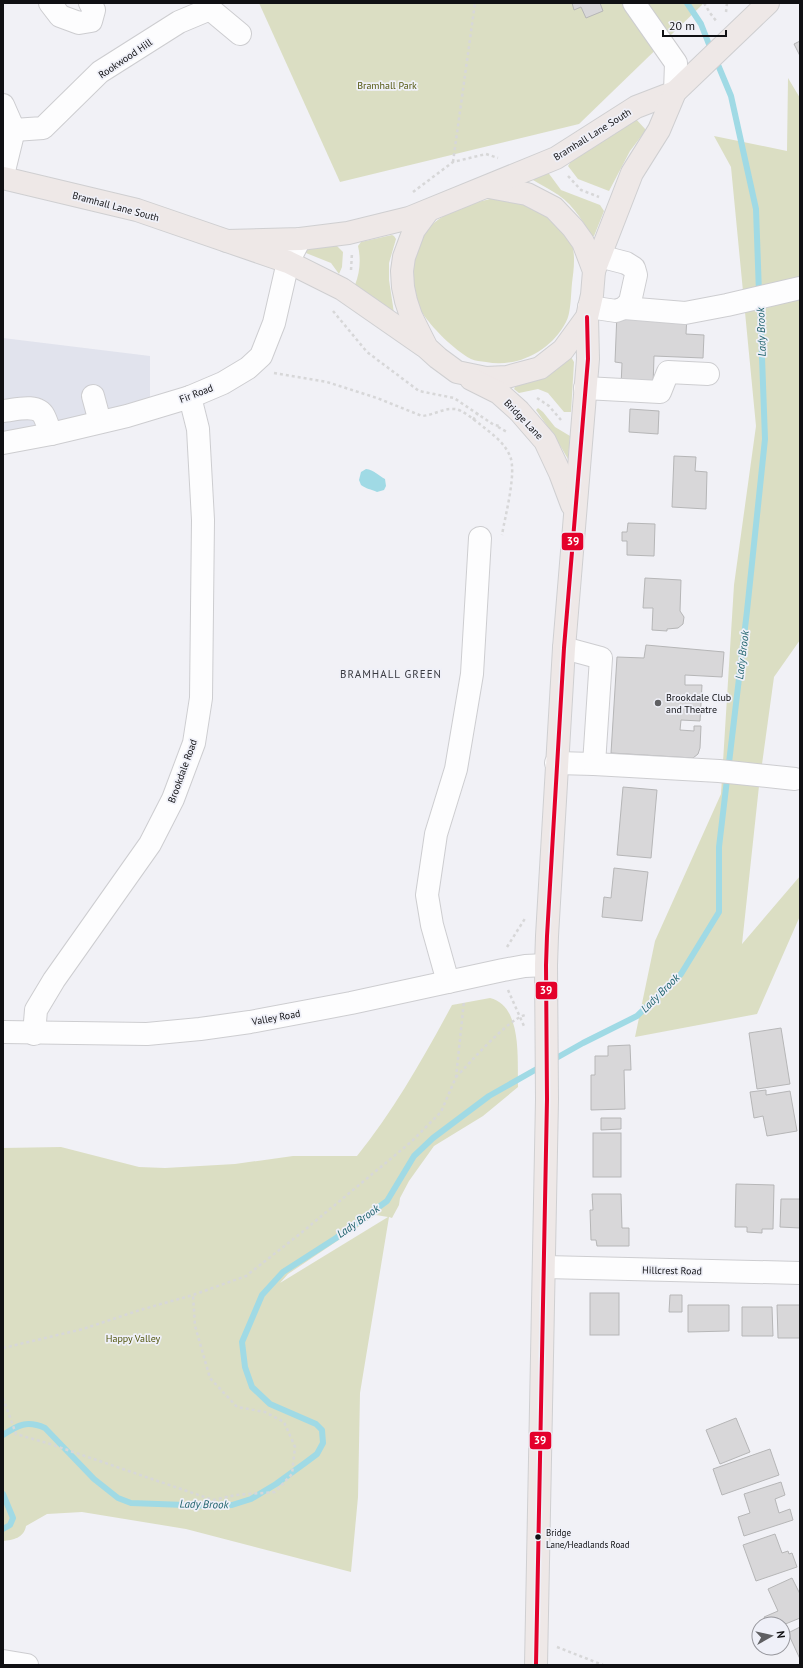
<svg xmlns="http://www.w3.org/2000/svg" width="803" height="1668" viewBox="0 0 803 1668" font-family="'PT Sans',sans-serif">
  <style>
    .built { fill: #e1e3ed }
    .green { fill: #dbdec3; fill-rule: evenodd }
    .water { fill: #a0dae5 }
    .lines { fill: none; stroke-linecap: round; stroke-linejoin: round }
    .stream { stroke: #a0dae5; stroke-width: 6 }
    .building { fill: #d8d7d9; stroke: #b6b6b7 }
    .minor-casing { stroke: #cdcdd0; stroke-width: 24 }
    .major-casing { stroke: #cfcfd1; stroke-width: 24 }
    .path { stroke: #d7d7d8; stroke-width: 2.5; stroke-dasharray: 3 3; stroke-linecap: butt }
    .minor { stroke: #fdfdfe; stroke-width: 22 }
    .major { stroke: #eee8e7; stroke-width: 22 }
    .bus-1-casing { stroke: #eff0f8; stroke-width: 7 }
    .bus-1 { stroke: #e4002b; stroke-width: 4 }
    .poi-dot { fill: #5f5f62; stroke: #eff0f8; stroke-width: 1.5 }
    .bus-dot { fill: #101013; stroke: #eff0f8; stroke-width: 1.5 }
    .labels { text-anchor: middle; stroke-width: 3.5; stroke-linejoin: round; paint-order: stroke }
    .bus-label { font-size: 9px; fill: #101013; stroke: #eff0f8; text-anchor: start }
    .street-label { font-size: 10px; fill: #101013; stroke: #eff0f8 }
    .park-label { font-size: 10px; fill: #53570f; stroke: #eff0f8 }
    .poi-label { font-size: 10px; fill: #101013; stroke: #eff0f8; text-anchor: start }
    .water-label { font-size: 11px; font-style: italic; fill: #1e626c; stroke: #eff0f8 }
    .neighbourhood-label { font-size: 11px; letter-spacing: 1px; fill: #383940; stroke: #eff0f8 }
    .line-badge { stroke: #eff0f8; stroke-width: 1.5 }
    .badge-label { font-size: 11px; text-anchor: middle; font-weight: bold; fill: #fff }
  </style>
  <rect width="100%" height="100%" fill="#f1f1f6"/>
  <!-- built -->
  <polygon class="built" points="3,338 150,356 150,397 125,405 109,412 22,429 3,431"/>
  <!-- green -->
  <g class="green">
    <polygon points="259,3 704,3 579,124 340,182"/>
    <polygon points="788,78 800,98 800,640 774,677 759,786 742,944 800,876 800,916 757,1014 635,1037 655,941 721,794 734,585 756,426 731,167 714,136 787,151"/>
    <polygon points="634,117 646,130 630,151 609,191 578,179 568,166 570,163 569,160"/>
    <path d="M547 171 561 190 600 205 604 211 594 236H591C581 217 570 201 552 191 546 187 539 184 533 180L532 178Z"/>
    <path d="M494 198C503 200 533 202 539 206 544 210 549 216 554 221 558 225 563 229 567 234 577 247 574 268 572 283 571 293 571 314 566 322 551 351 518 368 486 362 481 361 475 361 471 359 454 350 431 327 421 311 413 300 412 288 412 274 412 223 451 208 494 198Z"/>
    <path d="M392 235 394 236 396 239 389 263V280L394 313 355 285C360 272 361 259 358 246L361 242Z"/>
    <polygon points="336,245 343,252 342,267 339,274 331,263 306,253 305,248"/>
    <polygon points="571,357 574,362 571,412 564,412 548,393 538,389 519,393 514,389 516,385"/>
    <polygon points="538,408 543,412 555,427 570,436 568,459 555,437 536,410"/>
    <path d="M490 998C523 1006 517 1061 518 1087L483 1116 434 1146 409 1181 400 1198 399 1205 392 1218 389 1217 360 1393 358 1497 351 1572 186 1529 82 1512 47 1514 26 1526C24 1538 13 1540 3 1541V1148L61 1147 139 1167 165 1168 235 1164 293 1156H357C394 1110 424 1057 452 1005ZM376 1215 388 1217 280 1283 288 1274Z"/>
  </g>
  <!-- water -->
  <path class="water" d="M366 469C374 470 379 476 385 479L386 486 384 490 377 492C371 489 366 489 361 485L359 480 361 472Z"/>
  <g class="lines">
    <!-- stream -->
    <g class="stream">
      <polyline points="687,3 701,24 712,52"/>
      <polyline points="716,60 731,96 756,209 759,293"/>
      <polyline points="551,1061 583,1043 637,1016 681,974 719,912 719,847 747,611 765,439 760,302"/>
      <path d="M3 1435C18 1425 27 1420 45 1428L94 1479 118 1498 131 1503 212 1506 232 1505 251 1499 276 1484 305 1463 317 1454 323 1443 322 1430 316 1424 270 1404 252 1387 245 1367 242 1342 262 1295 283 1272 336 1238 387 1201 414 1156 433 1138 489 1096 542 1066"/>
      <polyline points="3,1494 13,1518 10,1525 3,1529"/>
    </g>
  </g>
  <!-- building -->
  <g class="building">
    <polygon points="572,3 600,3 603,11 586,18 581,7 574,10"/>
    <polygon points="800,41 800,56 794,44"/>
    <polygon points="617,313 687,316 686,334 704,335 703,358 654,356 653,387 621,386 622,363 615,362"/>
    <polygon points="630,409 659,411 658,434 629,432"/>
    <polygon points="674,456 696,457 695,471 707,472 706,509 672,507"/>
    <polygon points="628,523 655,524 654,556 627,555 627,541 622,541 622,532 627,532"/>
    <polygon points="645,578 681,580 680,611 684,617 683,624 678,628 667,629 667,631 652,630 653,608 643,608"/>
    <polygon points="646,645 724,652 722,677 685,675 685,685 702,685 700,721 681,720 680,730 694,731 694,726 701,726 700,748 698,754 693,758 611,753 617,657 644,658"/>
    <polygon points="623,787 657,790 651,858 617,855"/>
    <polygon points="614,868 648,872 642,921 602,917 604,897 611,898"/>
    <polygon points="781,1028 790,1084 757,1089 749,1033"/>
    <polygon points="630,1045 631,1070 624,1070 625,1109 591,1110 591,1075 595,1075 595,1056 608,1056 608,1046"/>
    <polygon points="766,1090 766,1095 790,1091 797,1131 767,1136 763,1116 754,1118 750,1092"/>
    <polygon points="601,1118 621,1118 621,1129 601,1130"/>
    <rect x="593" y="1133" width="28" height="44"/>
    <polygon points="736,1184 774,1185 773,1229 762,1229 762,1233 747,1232 747,1227 735,1227"/>
    <polygon points="592,1194 621,1194 622,1228 629,1228 629,1246 597,1246 596,1240 591,1240 590,1210 593,1210"/>
    <polygon points="781,1199 800,1199 800,1228 780,1227"/>
    <rect x="590" y="1293" width="29" height="42"/>
    <polygon points="670,1295 682,1295 682,1312 669,1312"/>
    <polygon points="688,1305 729,1305 729,1331 688,1332"/>
    <polygon points="777,1305 800,1305 800,1338 778,1338"/>
    <polygon points="742,1307 772,1307 773,1336 742,1336"/>
    <polygon points="736,1418 750,1452 720,1464 706,1430"/>
    <polygon points="770,1449 779,1475 722,1495 713,1469"/>
    <polygon points="781,1482 785,1495 775,1499 779,1513 790,1509 793,1520 744,1536 738,1517 750,1513 744,1494"/>
    <polygon points="775,1534 782,1553 788,1551 789,1554 792,1553 797,1567 756,1581 743,1545"/>
    <polygon points="792,1578 800,1594 800,1618 783,1625 783,1624 767,1624 764,1617 778,1611 768,1589"/>
    <polygon points="800,1627 800,1659 788,1633"/>
  </g>
  <g class="lines">
    <defs>
      <g id="minor">
        <polyline points="50,3 60,16 79,23 91,21 94,10 90,3"/>
        <polyline points="634,3 676,63 675,92"/>
        <polyline points="3,105 14,130 3,175"/>
        <polyline points="14,130 43,128 100,72 179,22 210,9 240,34"/>
        <polyline points="589,307 616,311 624,308 630,302 636,275 634,268 626,263 599,256"/>
        <polyline points="624,308 685,313 727,305 800,288"/>
        <polyline points="585,388 660,392 668,372 708,374"/>
        <polyline points="93,396 100,422"/>
        <path d="M3 411C15 410 37 403 44 416 47 422 49 429 51 434"/>
        <polyline points="3,443 51,434 127,416 190,397 223,383 248,368 261,356 274,323 288,262 300,239"/>
        <polyline points="556,763 594,764 601,658 564,648"/>
        <polyline points="594,764 719,771 795,779"/>
        <polyline points="448,982 432,925 427,895 436,834 456,769 472,674 480,538"/>
        <polyline points="3,1032 147,1034 200,1029 250,1022 351,1003 503,970 525,966 546,965"/>
        <polyline points="34,1034 36,1010 54,980 150,844 173,799 194,743 201,698 203,520 198,429 190,397"/>
        <polyline points="545,1267 800,1273"/>
        <polyline points="3,1661 27,1665"/>
      </g>
      <g id="major">
        <polyline points="3,178 137,210 288,262 342,289 424,346"/>
        <polyline points="428,211 414,230 404,257 402,271 403,287 406,301 411,316 427,348 438,358 457,372 486,378 507,377 540,368 563,350 587,317 592,295 594,271 583,242 573,228 554,208 527,194 489,187"/>
        <polyline points="227,241 300,239 348,233 409,218 556,158 636,107 675,92"/>
        <polyline points="594,271 632,173 659,130 675,92 768,3"/>
        <polyline points="471,379 499,393 519,411 545,441 560,473 572,505"/>
        <polyline points="536,1665 547,1099 546,965 547,936 564,648 588,359 587,317"/>
      </g>
    </defs>
    <!-- minor casing -->
    <use href="#minor" class="minor-casing"/>
    <!-- major casing -->
    <use href="#major" class="major-casing"/>
    <!-- path -->
    <g class="path">
      <polyline points="704,3 710,13 717,22"/>
      <polyline points="726,12 727,3"/>
      <polyline points="453,162 475,3"/>
      <polyline points="568,176 581,190 599,197"/>
      <polyline points="413,192 453,162 486,154 498,158"/>
      <polyline points="351,270 352,253"/>
      <polyline points="333,311 367,352 419,391 454,398 494,425 500,426"/>
      <path d="M274 373 327 382 377 398 422 416C434 415 443 408 455 409 463 410 474 420 481 425 492 434 504 442 510 456 517 473 505 516 502 535"/>
      <polyline points="537,398 549,406 561,420"/>
      <polyline points="473,420 478,413"/>
      <polyline points="498,427 507,432"/>
      <polyline points="507,947 526,917"/>
      <polyline points="508,990 524,1026"/>
      <path d="M456 1077C471 1062 507 1020 525 1015"/>
      <polyline points="3,1348 83,1329 140,1310 193,1295 246,1276 301,1233 411,1142 441,1112 456,1077 464,1001"/>
      <polyline points="3,1398 16,1434 50,1444 213,1500 236,1495 275,1492 292,1474 295,1447 284,1422 265,1412 237,1407 210,1378 195,1326 193,1295"/>
      <polyline points="557,1647 603,1665"/>
    </g>
    <!-- minor -->
    <use href="#minor" class="minor"/>
    <!-- major -->
    <use href="#major" class="major"/>
    <defs>
      <polyline id="bus-1" points="536,1665 547,1099 546,965 547,936 564,648 588,359 587,317"/>
    </defs>
    <!-- bus-1 casing -->
    <use href="#bus-1" class="bus-1-casing"/>
    <!-- bus-1 -->
    <use href="#bus-1" class="bus-1"/>
  </g>
  <!-- markers -->
  <circle class="poi-dot" cx="658" cy="703" r="4"/>
  <circle class="bus-dot" cx="538" cy="1537" r="3.5"/>
  <g class="labels">
    <!-- bus labels -->
    <g class="bus-label">
      <text x="546" y="1536">Bridge<tspan x="546" dy="12">Lane/Headlands Road</tspan></text>
    </g>
    <!-- street labels -->
    <g class="street-label">
      <text transform="translate(125 58) rotate(-34)" y="4">Rookwood Hill</text>
      <text transform="translate(592 134) rotate(-32)" y="4">Bramhall Lane South</text>
      <text transform="translate(116 206) rotate(15)" y="4">Bramhall Lane South</text>
      <text transform="translate(196 393) rotate(-21)" y="4">Fir Road</text>
      <text transform="translate(524 419) rotate(46)" y="4">Bridge Lane</text>
      <text transform="translate(182 771) rotate(-70)" y="4">Brookdale Road</text>
      <text transform="translate(276 1017) rotate(-10)" y="4">Valley Road</text>
      <text transform="translate(672 1270) rotate(1)" y="4">Hillcrest Road</text>
    </g>
    <!-- park labels -->
    <g class="park-label">
      <text x="387" y="89">Bramhall Park</text>
      <text x="133" y="1342">Happy Valley</text>
    </g>
    <!-- poi labels -->
    <g class="poi-label">
      <text x="666" y="701">Brookdale Club<tspan x="666" dy="12">and Theatre</tspan></text>
    </g>
    <!-- water labels -->
    <g class="water-label">
      <text transform="translate(761 332) rotate(-92)" y="4">Lady Brook</text>
      <text transform="translate(742 655) rotate(-83)" y="4">Lady Brook</text>
      <text transform="translate(660 993) rotate(-45)" y="4">Lady Brook</text>
      <text transform="translate(358 1221) rotate(-35)" y="4">Lady Brook</text>
      <text transform="translate(204 1504) rotate(1)" y="4">Lady Brook</text>
    </g>
    <!-- neighbourhood labels -->
    <g class="neighbourhood-label">
      <text x="391" y="678">BRAMHALL GREEN</text>
    </g>
  </g>
  <g class="line-badge">
    <rect x="561" y="532" width="23" height="19" rx="4" fill="#e4002b"/>
    <rect x="535" y="981" width="23" height="19" rx="4" fill="#e4002b"/>
    <rect x="529" y="1431" width="23" height="19" rx="4" fill="#e4002b"/>
  </g>
  <g class="badge-label">
    <text x="573" y="545">39</text>
    <text x="546" y="994">39</text>
    <text x="540" y="1444">39</text>
  </g>
  <!-- border -->
  <rect width="803" height="1668" fill="none" stroke="#101013" stroke-width="8"/>
  <!-- north arrow -->
  <g transform="translate(771 1636) rotate(82)"><circle r="19" fill="#eff0f8" stroke="#96969c"/>
  <path d="M0-3L7 15L0 10L-7 15Z" fill="#5f5f62"/>
  <text y="-6" font-size="11" font-weight="bold" text-anchor="middle" fill="#101013">N</text>
  </g>
  <!-- scale -->
  <path d="M663 30v6h63v-6" fill="none" stroke="#101013" stroke-width="2"/>
  <text x="669" y="30" font-size="12" fill="#101013" stroke="#eff0f8" stroke-width="3" paint-order="stroke">20 m</text>
</svg>
